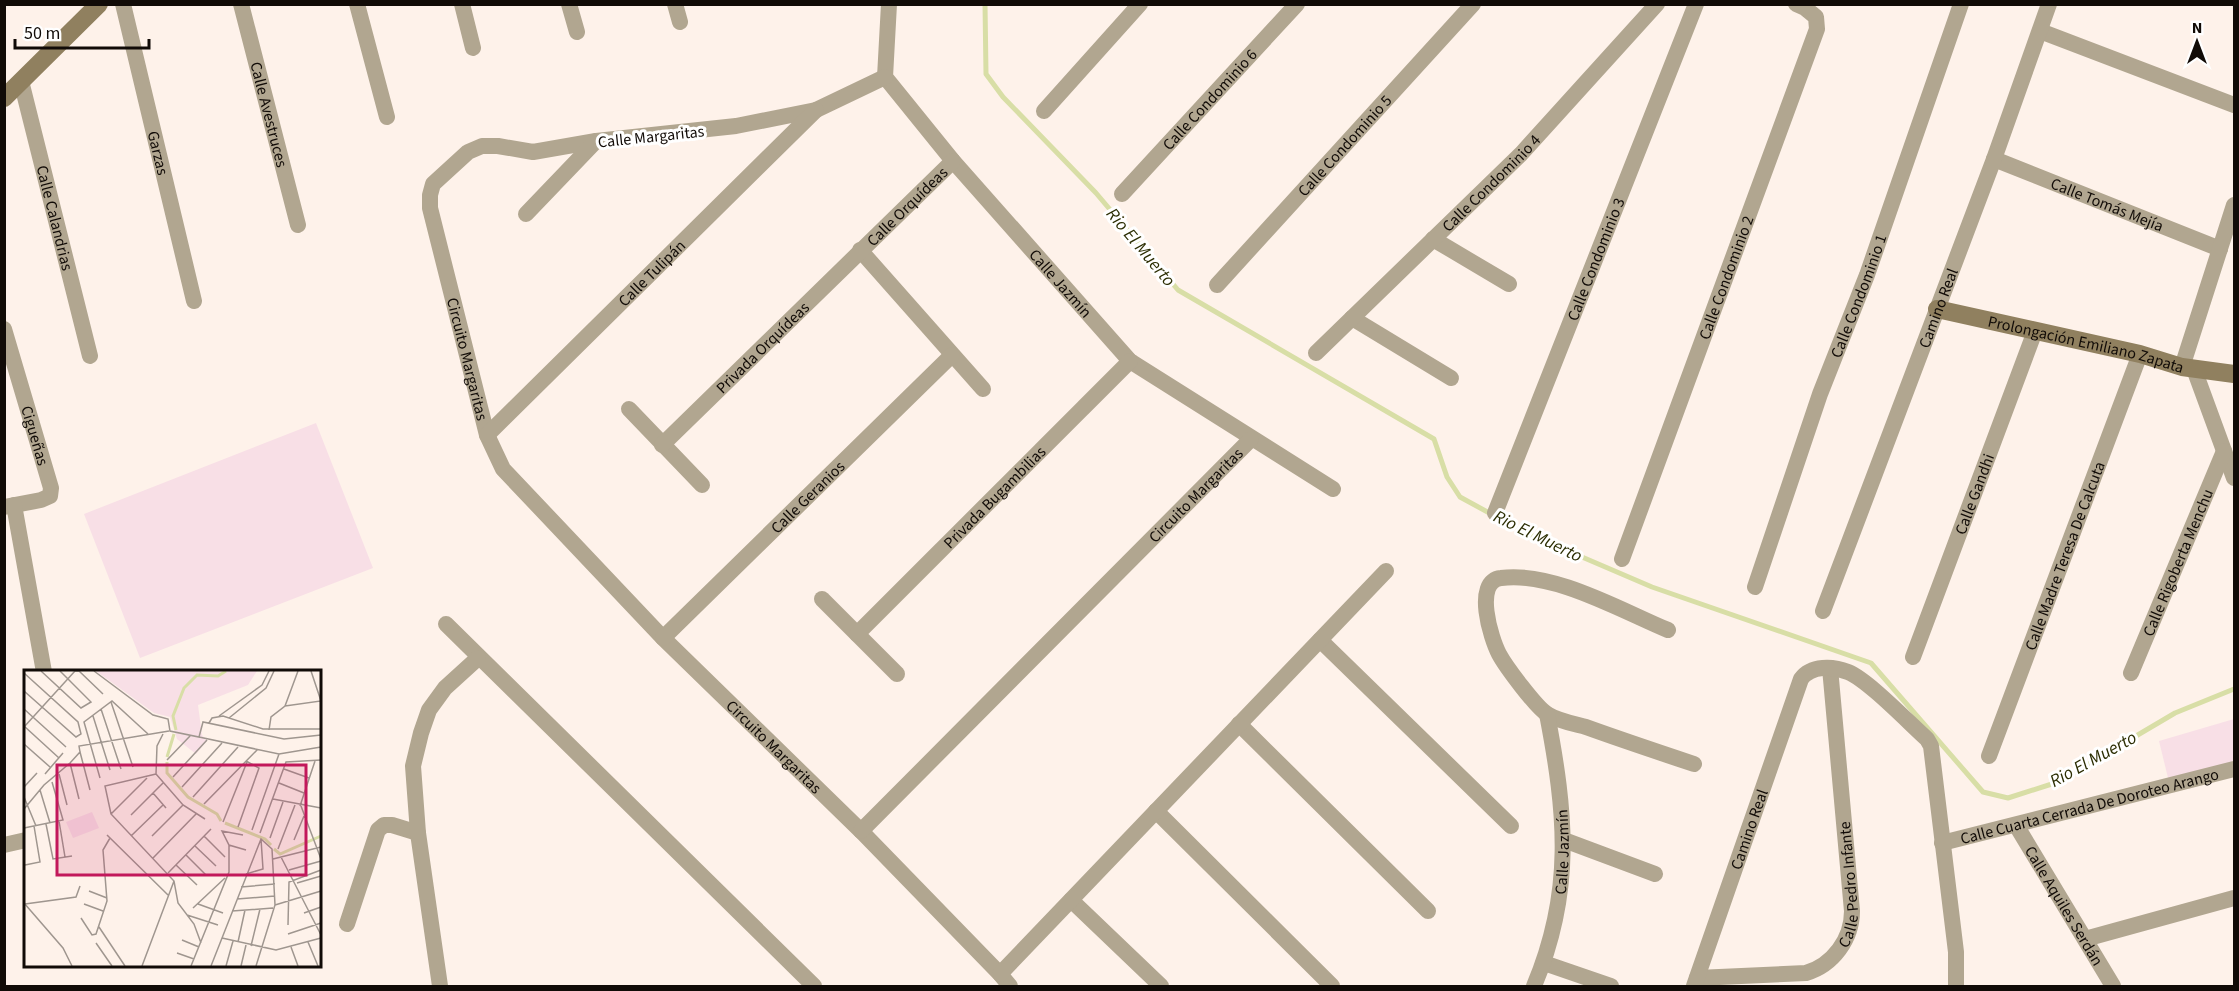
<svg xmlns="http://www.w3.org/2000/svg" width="2239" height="991" viewBox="0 0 2239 991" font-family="'Source Sans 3',sans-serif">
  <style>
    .green { fill: #f8dfe6 }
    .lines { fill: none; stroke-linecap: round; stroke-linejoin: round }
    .stream { stroke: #d8dea6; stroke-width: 5 }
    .street { stroke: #b1a690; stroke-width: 16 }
    .secondary { stroke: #90805f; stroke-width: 18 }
    .labels { text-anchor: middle; stroke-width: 6; stroke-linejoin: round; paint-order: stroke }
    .street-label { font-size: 16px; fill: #110b07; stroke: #fff }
    .water-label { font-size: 18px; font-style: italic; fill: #2b2d02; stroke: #fff }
    .inset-river { fill: none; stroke: #d8dea6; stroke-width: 3 }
    .inset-road { fill: none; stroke: #9f968f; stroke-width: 1.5 }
    .view { fill: #c2185b; fill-opacity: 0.15; stroke: #c2185b; stroke-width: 3 }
    .inset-edge { fill: none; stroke: #110b07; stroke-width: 3 }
  </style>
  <rect width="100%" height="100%" fill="#fef2ea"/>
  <!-- green -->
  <g class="green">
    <polygon points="316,423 373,568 140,658 84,514"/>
    <polygon points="2234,719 2234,768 2170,786 2159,741"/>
  </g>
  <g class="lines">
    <!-- stream -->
    <polyline class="stream" points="985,4 986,74 1003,97 1096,193 1178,290 1434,439 1447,477 1460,497 1526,533 1652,587 1871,663 1983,792 2008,798 2058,782 2175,713 2234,689"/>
    <!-- street -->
    <g class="street">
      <path id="s1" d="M123 4 194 301"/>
      <path id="s2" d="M241 4 298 225"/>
      <polyline points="357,4 387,117"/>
      <polyline points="462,4 473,48"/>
      <polyline points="569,4 577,32"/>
      <polyline points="675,4 680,22"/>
      <path id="s3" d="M889 4 885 77 953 161 1130 361 1333 489"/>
      <polyline points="2040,31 2234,105"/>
      <path id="s4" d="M885 77 816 110 736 126 596 141 533 152 498 146H482L468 152 433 184 430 195V208L487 435 503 469 663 638 861 831 1000 974 1010 986"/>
      <path id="s5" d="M21 81 90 356"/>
      <polyline points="1044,111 1140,4"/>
      <path id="s6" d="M1994 159 2220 249"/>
      <path id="s7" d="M1122 194 1297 4"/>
      <polyline points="526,214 596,141"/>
      <polyline points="1433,239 1509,284"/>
      <polyline points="860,250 983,389"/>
      <path id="s8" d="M1217 285 1473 4"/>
      <polyline points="1352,318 1451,378"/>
      <path id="s9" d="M4 329 51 488 50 496 41 500 4 507"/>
      <path id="s10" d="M1316 353 1521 154 1657 4"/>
      <polyline points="2182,367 2234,205"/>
      <polyline points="2194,369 2234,478"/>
      <polyline points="629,409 702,485"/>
      <path id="s11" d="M487 435 816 110"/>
      <path id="s12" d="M662 445 953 161"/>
      <polyline points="14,505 44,672"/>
      <path id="s13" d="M1495 513 1696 4"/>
      <path id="s14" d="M1622 559 1817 29 1816 17 1805 8 1796 4"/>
      <path id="s15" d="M1755 587 1820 394 1867 275 1961 4"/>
      <polyline points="822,599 897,674"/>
      <path id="s16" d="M1823 611 1994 159 2049 4"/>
      <polyline points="446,624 814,986"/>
      <path d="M1668 630C1620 610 1553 571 1501 578 1473 581 1491 639 1499 654 1506 667 1536 707 1547 714 1558 721 1575 724 1586 727 1622 740 1658 752 1694 764"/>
      <path id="s17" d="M857 634 1130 361"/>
      <path id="s18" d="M663 638 952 355"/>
      <polyline points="1320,640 1511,826"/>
      <path id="s19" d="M1913 657 2035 331"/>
      <path id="s20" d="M2131 673 2224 451"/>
      <polyline points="1239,724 1428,911"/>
      <path id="s21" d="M1989 756 2140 354"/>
      <polyline points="1156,811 1332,986"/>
      <path id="s22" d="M2016 825 2113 986"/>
      <path id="s23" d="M861 831 1251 439"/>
      <polyline points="1564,840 1655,874"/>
      <path id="s24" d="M1942 843 2234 769"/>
      <polyline points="4,845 26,840"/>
      <polyline points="1071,900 1161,986"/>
      <polyline points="347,924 378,830 384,825 392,825 418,833"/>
      <polyline points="2085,939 2234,898"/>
      <polyline points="1544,963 1611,986"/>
      <polyline points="1000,974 1386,571"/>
      <path id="s25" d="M1697 978 1806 973C1833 965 1852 939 1852 911L1830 668"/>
      <polyline points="440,986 418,833 413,766 421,733 429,710 445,688 478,658"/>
      <path id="s26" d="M1534 986C1574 891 1566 813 1547 714"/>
      <path id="s27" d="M1694 986 1801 679C1811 665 1833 666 1848 672 1868 680 1909 723 1927 739L1931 746 1956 952V986"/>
    </g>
    <!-- secondary -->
    <g class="secondary">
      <polyline points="4,98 99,4"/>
      <path id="s28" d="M1937 309 2140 354 2182 367 2234 374"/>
    </g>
  </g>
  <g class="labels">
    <!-- street labels -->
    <g class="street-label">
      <text dy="6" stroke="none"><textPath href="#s7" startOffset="129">Calle Condominio 6</textPath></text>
      <text dy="6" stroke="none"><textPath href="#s2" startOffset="114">Calle Avestruces</textPath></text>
      <text transform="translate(651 136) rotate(-6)" y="6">Calle Margaritas</text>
      <text dy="6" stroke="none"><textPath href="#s8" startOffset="189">Calle Condominio 5</textPath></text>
      <text dy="6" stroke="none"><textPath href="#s1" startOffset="153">Garzas</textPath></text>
      <text dy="6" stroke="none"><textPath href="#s10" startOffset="244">Calle Condominio 4</textPath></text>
      <text dy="6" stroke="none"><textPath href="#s6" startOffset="122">Calle Tomás Mejía</textPath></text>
      <text dy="6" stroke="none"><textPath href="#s12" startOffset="342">Calle Orquídeas</textPath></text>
      <text dy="6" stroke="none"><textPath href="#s5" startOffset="141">Calle Calandrias</textPath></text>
      <text dy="6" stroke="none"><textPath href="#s13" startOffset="273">Calle Condominio 3</textPath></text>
      <text dy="6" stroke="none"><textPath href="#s11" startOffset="231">Calle Tulipán</textPath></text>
      <text dy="6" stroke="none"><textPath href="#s14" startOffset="300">Calle Condominio 2</textPath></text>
      <text dy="6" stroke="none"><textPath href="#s3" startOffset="344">Calle Jazmín</textPath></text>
      <text dy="6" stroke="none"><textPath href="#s15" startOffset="309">Calle Condominio 1</textPath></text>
      <text dy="6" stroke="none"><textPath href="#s16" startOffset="324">Camino Real</textPath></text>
      <text dy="6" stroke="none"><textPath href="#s28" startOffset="153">Prolongación Emiliano Zapata</textPath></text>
      <text dy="6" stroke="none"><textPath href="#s12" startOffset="140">Privada Orquídeas</textPath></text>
      <text dy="6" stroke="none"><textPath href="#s4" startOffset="657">Circuito Margaritas</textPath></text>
      <text dy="6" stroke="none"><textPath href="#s9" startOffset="111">Cigueñas</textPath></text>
      <text dy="6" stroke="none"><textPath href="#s19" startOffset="174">Calle Gandhi</textPath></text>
      <text dy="6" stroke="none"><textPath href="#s23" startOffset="474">Circuito Margaritas</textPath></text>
      <text dy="6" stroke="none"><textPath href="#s18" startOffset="202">Calle Geranios</textPath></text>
      <text dy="6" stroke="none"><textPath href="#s17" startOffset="194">Privada Bugambilias</textPath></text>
      <text dy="6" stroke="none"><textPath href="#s21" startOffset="214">Calle Madre Teresa De Calcuta</textPath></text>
      <text dy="6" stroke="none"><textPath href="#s20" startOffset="120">Calle Rigoberta Menchu</textPath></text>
      <text dy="6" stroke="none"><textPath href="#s4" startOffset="1161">Circuito Margaritas</textPath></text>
      <text dy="6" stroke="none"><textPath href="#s24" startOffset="152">Calle Cuarta Cerrada De Doroteo Arango</textPath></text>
      <text dy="6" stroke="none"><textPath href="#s27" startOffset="166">Camino Real</textPath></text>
      <text dy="6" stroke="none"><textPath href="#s26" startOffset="138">Calle Jazmín</textPath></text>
      <text dy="6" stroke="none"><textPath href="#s25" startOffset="218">Calle Pedro Infante</textPath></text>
      <text dy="6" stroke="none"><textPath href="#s22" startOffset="94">Calle Aquiles Serdán</textPath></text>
    </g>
    <!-- water labels -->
    <g class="water-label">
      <text transform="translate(1141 247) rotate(50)" y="6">Rio El Muerto</text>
      <text transform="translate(1538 536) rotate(26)" y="6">Rio El Muerto</text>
      <text transform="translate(2093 759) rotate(-29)" y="6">Rio El Muerto</text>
    </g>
  </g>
  <!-- overview -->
  <g transform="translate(24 670)">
    <rect width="297" height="297" fill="#fef2ea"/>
    <path d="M72 1H233L224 15 174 35 178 65 183 71 172 84 153 69 146 47 130 43ZM68 142 75 158 49 168 42 152Z" fill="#f8dfe6"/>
    <path class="inset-river" d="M152 60 149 46 160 18 173 5 194 6 202 1M143 87 150 64M143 92V103L164 127 193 144 197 151M201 153 241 169 247 175M250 179 256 184 297 166"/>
    <path class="inset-road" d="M17 1 57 38 67 32 36 1M70 1 129 45 144 49 146 61 175 67 179 52 260 69 297 65M0 3 54 52 57 64 52 67 0 21M87 32 109 97M261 36 297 31 287 1M0 39 42 77M77 39 97 99M69 46 86 100M195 46 238 15 245 1M205 48 242 18 250 1M185 53 188 48 199 46 239 59H297M0 56 35 88M0 57 51 1H55L79 24M245 60 247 47 261 36 274 1M139 64 133 76 132 104 159 135 181 149M175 67 255 84 297 77M0 74 26 97M56 82 66 120M143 90 166 66M46 93 55 129M260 99 285 108M21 104 39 83M35 104 43 135M132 104 81 116 87 144 150 211 154 233 170 254 177 273M149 107 183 70M76 108 60 52 88 31 124 64M255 113 280 123M0 117 13 103M158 117 198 73M16 120 26 153M129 123 142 138M0 127 12 156M169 127 214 77M249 129 297 138M180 134 233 80M276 136 291 91M277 136 297 189M0 139 20 115 46 93 56 82 55 76 145 61M87 144 123 108M107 145 139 113M35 151 41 187M199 152 223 92M22 154 29 189 48 186M214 157 235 98 222 91M0 158 39 150 28 112M228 160 255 84M236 163 262 92 297 90M83 165 144 225M219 165 198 161 205 175 222 180M107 166 139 135M128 166 159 135M180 166 201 187M246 168 259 132M270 170 280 146M171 176 192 196M254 179 271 135M162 185 182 205M257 187 297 265M129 188 172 144M249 189 297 177M1 195 16 192 10 156M152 195 173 215M265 200 297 191M144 203 187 159M222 204 239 199 237 169M273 213 297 206M217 217 251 214M65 221 83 228M213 229 251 226M0 233 39 278 48 296M1 234 52 227 56 216M60 234 79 241M174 234 199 243M251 235 297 221M169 238 201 208M208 241 249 238M280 243 297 237M163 245 194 255M57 248 68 265 72 264 83 231 79 180 86 168M264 255 265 212 297 200M75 257 101 296M264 264 297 253M198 268 252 280 297 268M158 270 175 277M214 272 221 240M284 272 294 296M72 273 88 296M227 276 236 239M267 277 274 296M153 283 170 289M118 296 150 211M167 296 205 202V175M187 296 237 169 248 179 251 235 232 296M202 296 209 271M217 296 222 275"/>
    <path class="view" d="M33 95H282V205H33Z"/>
    <rect width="297" height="297" class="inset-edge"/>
  </g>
  <!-- border -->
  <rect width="2239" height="991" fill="none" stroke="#110b07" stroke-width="12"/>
  <!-- north arrow -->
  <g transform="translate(2197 42)" stroke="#ffffff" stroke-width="4.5" paint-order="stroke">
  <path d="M0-4.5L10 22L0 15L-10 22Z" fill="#110b07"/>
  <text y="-9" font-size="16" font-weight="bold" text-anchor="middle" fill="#110b07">N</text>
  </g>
  <!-- scale -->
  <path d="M15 39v9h134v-9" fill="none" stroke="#110b07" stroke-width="3"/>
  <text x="24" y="39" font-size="18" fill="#110b07" stroke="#ffffff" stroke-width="4.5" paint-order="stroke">50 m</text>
</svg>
